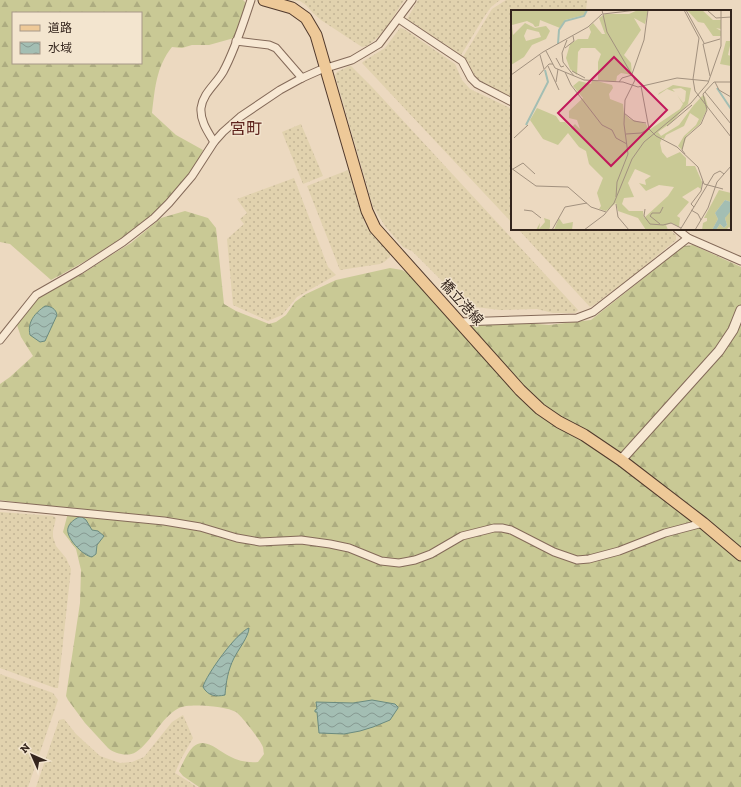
<svg xmlns="http://www.w3.org/2000/svg" width="741" height="787" viewBox="0 0 741 787" font-family="'Zilla Slab','Noto Sans JP',serif">
  <style>
    .farmland { fill: url(#farmland-dots) }
    .forest { fill: url(#forest-firs); fill-rule: evenodd }
    .water { fill: url(#water-waves); stroke: #6b8b7f }
    .lines { fill: none; stroke-linecap: round; stroke-linejoin: round }
    .minor-casing { stroke: #846a59; stroke-width: 9 }
    .tertiary-casing { stroke: #846a59; stroke-width: 11 }
    .primary-casing { stroke: #513a2d; stroke-width: 13 }
    .minor { stroke: #f7e8d3; stroke-width: 7 }
    .tertiary { stroke: #f7e8d3; stroke-width: 9 }
    .primary { stroke: #eec998; stroke-width: 11 }
    .labels { text-anchor: middle; stroke-width: 3; stroke-linejoin: round; paint-order: stroke }
    .street-label { font-size: 14px; fill: #34251d; stroke: #f3e5cf }
    .quarter-label { font-size: 16px; fill: #5f241e; stroke: #f3e5cf }
    .inset-river { fill: none; stroke: #a3beb3; stroke-width: 2 }
    .inset-road { fill: none; stroke: #a2917f; stroke-width: 1 }
    .view { fill: #c2185b; fill-opacity: 0.15; stroke: #c2185b; stroke-width: 2 }
    .inset-edge { fill: none; stroke: #34251d; stroke-width: 2 }
  </style>
  <defs>
    <pattern id="farmland-dots" width="8" height="8" patternUnits="userSpaceOnUse"><rect width="8" height="8" fill="#e1d2ae"/><path d="M2 2h.1M6 6h.1" fill="none" stroke="#c2b495" stroke-width="1.8" stroke-linecap="round"/></pattern>
    <pattern id="forest-firs" width="22" height="20" patternUnits="userSpaceOnUse"><rect width="22" height="20" fill="#c9c995"/><path d="M5 1l3.5 6h-7zM16 11l3.5 6h-7z" fill="#adac80"/></pattern>
    <pattern id="water-waves" width="16" height="10" patternUnits="userSpaceOnUse"><rect width="16" height="10" fill="#a3beb3"/><path d="M0 5q4-4 8 0t8 0" fill="none" stroke="#869a91"/></pattern>
  </defs>
  <rect width="100%" height="100%" fill="#ecd9c0"/>
  <!-- farmland -->
  <g class="farmland">
    <polygon points="289,0 404,0 386,28 378,37 367,46 362,47 321,20 313,13 306,5 300,1"/>
    <polygon points="418,0 500,0 491,7 484,17 461,55 407,19"/>
    <polygon points="506,0 587,0 586,11 512,11 512,98 496,90 476,78 467,62 463,57 492,9"/>
    <polygon points="400,28 404,29 455,64 462,80 470,89 512,109 512,223 362,63 364,61 385,48"/>
    <polygon points="349,66 351,66 372,87 578,310 575,313 553,313 537,309 500,310 467,306 412,251 403,247 385,226 373,207 335,75 337,72"/>
    <polygon points="301,124 323,176 303,184 282,132"/>
    <polygon points="348,170 365,224 390,253 390,257 384,262 380,264 340,270 307,186"/>
    <polygon points="294,178 328,267 336,275 297,297 282,315 268,321 233,305 227,239 244,224 240,219 247,213 237,199"/>
    <polygon points="518,229 669,229 676,235 676,240 635,274 594,305 590,307"/>
    <polygon points="0,512 53,516 56,518 53,531 53,537 56,546 66,558 71,569 58,688 55,688 0,668"/>
    <polygon points="0,674 53,693 58,700 28,787 0,787"/>
    <polygon points="183,715 193,738 181,759 175,773 197,787 36,787 59,720 64,719 76,734 100,756 120,763 132,762 144,757 172,722"/>
  </g>
  <!-- forest -->
  <g class="forest">
    <path d="M0 0H243L247 4 234 38 209 45H192L182 48 172 47C156 67 155 89 152 113L176 135 203 150C200 156 197 163 193 169 160 218 102 253 51 280L10 244 0 242ZM13 13H141V63H13Z"/>
    <path d="M185 211 208 218 216 228 224 304 236 311 269 324 276 322 286 315 295 302 306 294 336 280 390 268 402 270 412 276 458 326 526 323 549 325 591 320 684 246 693 245 741 267V787H199L183 776 179 771C183 763 187 753 193 747 205 736 218 751 229 756 238 761 248 763 258 762L264 754C263 751 264 748 262 745 260 740 240 714 236 712 226 706 188 703 179 708 160 718 152 742 136 752 128 757 115 754 108 748L85 723 68 700 66 696 80 603 81 570 76 549 63 532 69 509 0 500V384L10 377 33 356 21 337 17 325 30 306 44 293 82 274 113 254 131 243 161 218Z"/>
  </g>
  <!-- water -->
  <g class="water">
    <path d="M45 306C51 306 56 309 57 315L45 341 40 342 30 335C27 322 35 313 45 306Z"/>
    <path d="M79 517H82L86 520 92 530 98 531 104 536 97 545 96 554 92 557C83 556 65 537 68 528 70 522 75 519 79 517Z"/>
    <path d="M249 628C249 636 238 650 234 658 228 670 226 682 225 695 216 697 208 696 203 687 206 675 237 632 249 628Z"/>
    <polygon points="372,700 395,704 398,707 398,708 390,720 373,727 360,731 344,734 319,733 317,712 315,712 315,710 317,709 316,702 353,703"/>
  </g>
  <g class="lines">
    <defs>
      <g id="minor">
        <polyline points="399,19 462,61 471,78 477,84 512,102"/>
        <polyline points="236,41 269,45 276,48 302,78"/>
        <path d="M214 142C208 132 200 121 201 108 203 93 216 84 223 72 235 50 243 24 251 0"/>
        <polyline points="677,229 688,238 741,261"/>
        <polyline points="460,322 577,318 593,312 688,238"/>
        <polyline points="0,340 36,295 80,270 123,242 154,218 169,203 192,176 214,142 223,132 240,117 280,90 302,78 320,70 352,60 379,44 412,0"/>
        <polyline points="0,505 164,521 200,527 237,538 260,542 301,540 330,544 349,548 381,561 399,563 415,560 431,554 462,536 494,528 502,528 511,530 554,552 577,560 589,559 619,551 665,533 703,523"/>
      </g>
      <polyline id="tertiary" points="621,460 719,351 733,330 741,310"/>
      <polyline id="primary" points="264,0 292,8 306,18 316,35 367,211 375,228 520,390 540,409 559,422 584,435 621,460 703,523 741,555"/>
    </defs>
    <!-- minor casing -->
    <use href="#minor" class="minor-casing"/>
    <!-- tertiary casing -->
    <use href="#tertiary" class="tertiary-casing"/>
    <!-- primary casing -->
    <use href="#primary" class="primary-casing"/>
    <!-- minor -->
    <use href="#minor" class="minor"/>
    <!-- tertiary -->
    <use href="#tertiary" class="tertiary"/>
    <!-- primary -->
    <use href="#primary" class="primary"/>
  </g>
  <g class="labels">
    <!-- street labels -->
    <g class="street-label">
      <text transform="translate(462 302) rotate(48)" y="5">橋立港線</text>
    </g>
    <!-- quarter labels -->
    <g class="quarter-label">
      <text x="246" y="134">宮町</text>
    </g>
  </g>
  <!-- overview -->
  <g transform="translate(511 10)">
    <rect width="220" height="220" fill="#ecd9c0"/>
    <path d="M48 208 52 214 62 212 61 220H43Z" fill="#c9c995"/>
    <path d="M0 0H75L73 5 54 10 49 18 29 10 28 16 24 17 22 14 16 11 1 15 2 25 14 13 24 18 35 16 39 21 35 29 21 35 13 47 0 55ZM16 19 28 22 30 27 15 31 13 26ZM127 0H137L134 14 123 8 130 20 113 45 120 53 121 65 110 63 106 66 105 72 87 70V52L90 44 84 38H70L67 42 66 65 59 59 55 48 59 34 67 29H77L80 22 78 17 82 13 91 24H94L88 8 94 4H118ZM176 0H191L202 10H210V19L205 18 210 21V26H202L193 13 187 12ZM215 31H220L217 45 220 46V56L209 54ZM68 71 80 74 81 71H86L101 75 102 78 98 84 99 89 112 94 113 103 119 109 135 114 138 120 169 99 172 94 166 85 172 93 174 91 175 81 170 78 161 79 164 82 156 79 147 85 148 83 162 75 180 78 177 94 161 112 147 122 150 126 168 115 182 96 192 85 194 87 197 97 189 114 176 125 171 140 167 136 173 126 185 115 188 109 179 103 173 116 155 125 153 129 151 128 149 133 151 142 156 148 169 142 175 148V156H184L191 172 190 179 187 177 171 187 178 192 166 206 169 208 168 217 161 213 155 215 157 220H135L127 208 107 201 105 193 95 201 88 199 90 196 86 183 92 168 78 154 75 141 68 137 57 123 47 135 32 129 19 110 26 98 45 106 49 112H54L60 118 64 114 69 119 66 110 58 108V101L72 88 62 76ZM124 159 140 166 134 170 135 175 128 173 135 181 148 175 163 177 157 186 133 208 132 201H118L111 194 113 188 123 187 117 173ZM208 180 220 183V192L214 190 204 203 207 209 201 220H191L192 213 196 211V208H193ZM220 195V219L218 217 215 220H205L209 214 213 218 216 215 214 208ZM33 208 39 210V217L38 220H25L29 213 28 219 34 212Z" fill="#c9c995" fill-rule="evenodd"/>
    <path d="M214 190 220 192 219 202 214 208 216 215 213 218 209 214 205 220H201L207 209 204 203Z" fill="#a3beb3"/>
    <path class="inset-river" d="M47 34 48 20 54 11 73 6 76 0M206 78 220 99M15 115 37 72 34 60"/>
    <path class="inset-road" d="M91 0 96 22 124 70 114 90 113 114 117 144 106 172 105 187M173 0 188 28 182 69 184 81 220 127M175 0 193 33M196 0 205 8 220 7M92 4 126 0M56 30 51 43 52 52 63 66M192 34 199 66M192 34 209 29M54 38 63 31 62 26M35 41 44 58 73 70 112 72 127 77 166 68 197 71M29 45 33 59M45 48 50 57 53 56M37 56 48 80M61 61 74 68M54 62 60 75 91 115 101 120 105 128 116 134M121 64 133 30 137 0M0 65 32 42 77 17 91 4M28 65 38 54H42M45 72 47 59M108 72 111 68 121 65M204 72 208 80 220 87M130 76 138 119 145 126 166 137 187 157 193 174 212 179M194 82 220 114M113 103 123 111 135 113M156 116 181 95M115 124 130 123 138 119M3 128 17 115M174 144 171 140 174 128 190 114 196 100 192 84 203 72H220M0 158 25 176 57 177 80 197 95 202M2 159 12 153 24 164M105 194 107 207 118 220M183 197 180 194 190 181 192 171M134 199 133 206 139 214 152 215 160 213 170 218M13 200 21 201 30 208M180 200 187 204 190 210M149 214 139 206 141 203H149L152 197M41 220 54 197 76 193M73 220 93 205 103 193 121 149 133 132 180 93 197 73 210 36V0M169 220 203 164 209 161 213 164M184 220 197 198 206 172 220 156"/>
    <path class="view" d="M103 47 156 100 100 156 47 103Z"/>
    <rect width="220" height="220" class="inset-edge"/>
  </g>
  <!-- legend -->
  <rect x="12" y="12" width="130" height="52" fill="#f3e5cf" stroke="#a79888"/>
  <rect x="20" y="25" width="20" height="6" fill="#eec998" stroke="#a79888"/>
  <text x="48" y="32" font-size="12" fill="#34251d">道路</text>
  <rect x="20" y="42" width="20" height="12" fill="url(#water-waves)" stroke="#a79888"/>
  <text x="48" y="52" font-size="12" fill="#34251d">水域</text>
  <!-- north arrow -->
  <g transform="translate(32 755) rotate(315)" stroke="#f3e5cf" stroke-width="3" paint-order="stroke">
  <path d="M0-3L7 15L0 10L-7 15Z" fill="#34251d"/>
  <text y="-6" font-size="11" font-weight="bold" text-anchor="middle" fill="#34251d">N</text>
  </g>
</svg>
